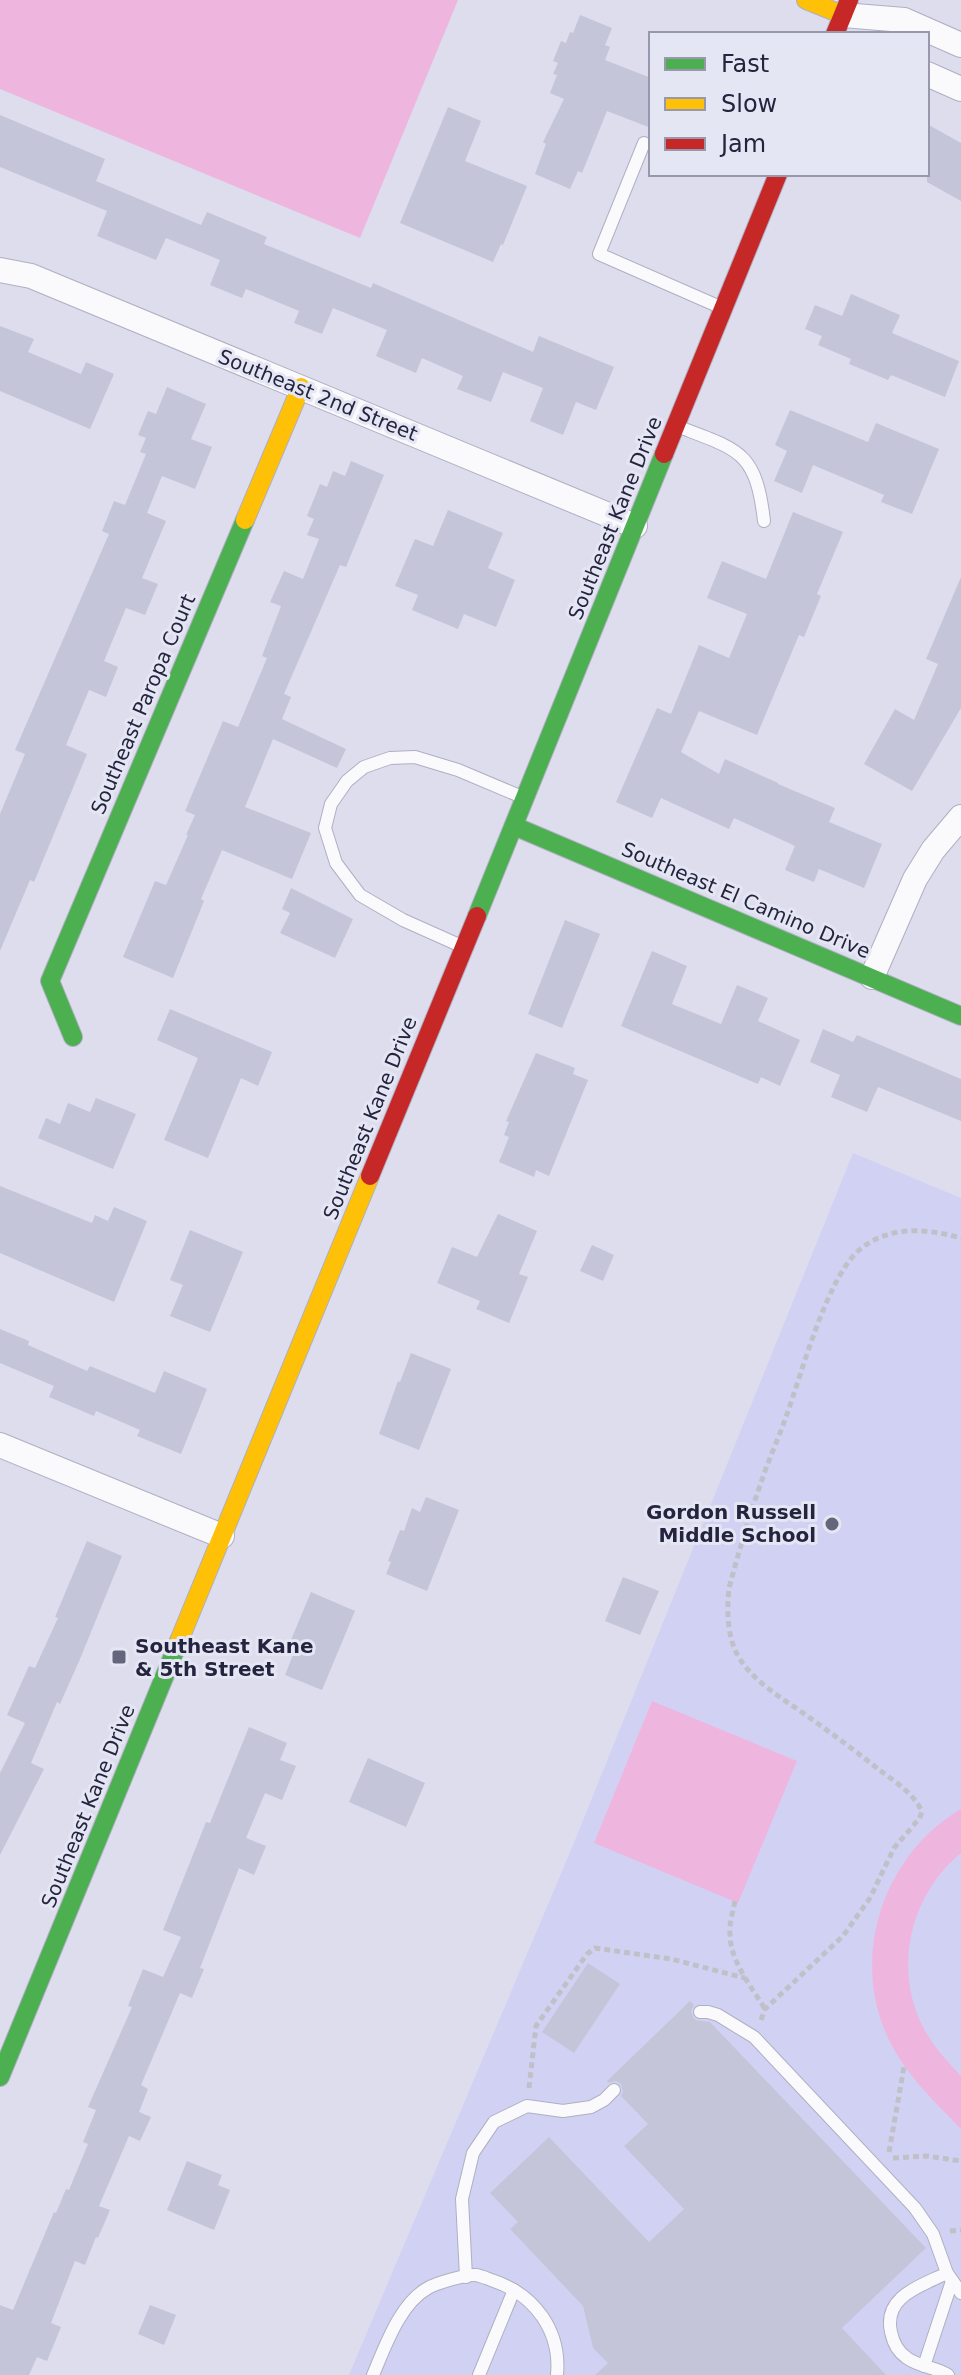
<svg xmlns="http://www.w3.org/2000/svg" width="961" height="2375" viewBox="0 0 961 2375" font-family="'DejaVu Sans',sans-serif">
  <style>
    .built { fill: #d1d2f3 }
    .green { fill: #eeb6df }
    .building { fill: #c5c5da }
    .lines { fill: none; stroke-linecap: round; stroke-linejoin: round }
    .lane-casing { stroke: #afafc3; stroke-width: 14 }
    .street-casing { stroke: #afafc3; stroke-width: 26 }
    .fast-casing { stroke: #afafc3; stroke-width: 20 }
    .slow-casing { stroke: #afafc3; stroke-width: 20 }
    .jam-casing { stroke: #afafc3; stroke-width: 20 }
    .path { stroke: #c0c0c8; stroke-width: 5; stroke-dasharray: 6 4; stroke-linecap: butt }
    .lane { stroke: #fafafc; stroke-width: 12 }
    .street { stroke: #fafafc; stroke-width: 24 }
    .fast { stroke: #4caf50; stroke-width: 18 }
    .slow { stroke: #ffc107; stroke-width: 18 }
    .jam { stroke: #c62828; stroke-width: 18 }
    .poi-dot { fill: #65657c; stroke: #e5e6f4; stroke-width: 3 }
    .labels { text-anchor: middle; stroke-width: 6; stroke-linejoin: round; paint-order: stroke }
    .street-label { font-size: 20px; fill: #25243f; stroke: #e5e6f4 }
    .poi-label { font-size: 20px; font-weight: bold; fill: #25243f; stroke: #e5e6f4; text-anchor: end }
  </style>
  <rect width="100%" height="100%" fill="#dddded"/>
  <!-- built -->
  <polygon class="built" points="853,1153 961,1198 961,2375 349,2375 571,1850"/>
  <!-- green -->
  <g class="green">
    <polygon points="0,0 458,0 360,238 0,89"/>
    <polygon points="652,1701 797,1761 738,1903 594,1843"/>
    <path d="M961 1809V1853C910 1895 893 1968 923 2027 933 2046 947 2061 961 2076V2129C936 2103 908 2077 891 2044 848 1961 881 1856 961 1809Z"/>
  </g>
  <!-- building -->
  <g class="building">
    <polygon points="580,15 612,28 605,45 610,47 605,60 651,78 651,128 607,111 582,173 578,171 570,189 535,174 546,144 543,142 564,99 550,93 557,75 553,74 558,63 553,61 561,41 566,43 570,32 573,33"/>
    <polygon points="448,107 481,121 465,161 527,186 503,245 501,244 493,262 400,223"/>
    <polygon points="0,115 105,159 96,181 201,225 207,212 267,237 264,244 371,288 373,283 533,352 539,336 614,367 596,410 576,402 563,435 530,421 543,388 503,372 491,402 457,389 463,376 422,358 416,373 376,356 387,330 333,308 322,334 294,323 299,311 246,289 242,298 210,285 220,260 166,238 156,260 97,236 107,211 0,167"/>
    <polygon points="927,124 961,143 961,201 927,182"/>
    <polygon points="851,294 900,315 892,333 959,361 945,397 891,375 888,380 849,364 851,359 818,345 822,336 805,329 815,305 842,316"/>
    <polygon points="0,326 34,339 28,352 81,374 86,362 114,374 90,429 0,391"/>
    <polygon points="167,387 206,404 191,439 212,447 195,489 162,476 147,513 166,521 142,578 158,584 145,615 126,608 104,661 118,667 106,697 89,690 66,745 87,754 34,882 30,880 0,951 0,814 25,754 15,750 109,534 102,531 114,501 125,505 146,454 140,452 146,438 138,435 148,411 156,414"/>
    <polygon points="790,410 868,442 876,423 939,449 912,514 881,502 884,495 813,465 802,493 774,481 787,451 775,445"/>
    <polygon points="351,461 384,475 346,567 340,565 284,694 291,697 282,719 346,749 337,768 273,739 245,807 311,833 292,879 222,850 201,899 204,901 173,978 123,957 155,881 166,885 188,835 186,835 195,815 185,811 223,721 238,727 267,658 262,656 281,606 270,602 284,571 303,579 319,539 307,535 314,519 307,516 320,484 327,487 333,471 345,476"/>
    <polygon points="448,510 503,533 488,568 515,580 496,627 464,614 458,629 412,610 418,595 395,586 415,539 433,546"/>
    <polygon points="793,512 843,532 817,594 821,596 804,637 799,635 757,735 699,711 681,752 719,774 725,759 778,783 778,784 835,808 829,822 882,844 864,888 819,869 814,882 785,870 795,846 734,818 729,829 661,798 652,818 616,802 657,708 671,714 699,645 729,658 747,614 707,598 722,561 766,579"/>
    <polygon points="961,577 961,708 912,791 864,764 895,709 914,720 938,664 926,659"/>
    <polygon points="291,888 353,919 335,958 280,933 290,913 282,909"/>
    <polygon points="565,920 600,934 562,1028 528,1014"/>
    <polygon points="652,951 687,966 672,1004 721,1024 737,985 768,998 758,1021 800,1040 780,1086 761,1077 758,1084 621,1026"/>
    <polygon points="170,1009 272,1052 258,1086 241,1078 208,1158 164,1140 198,1058 157,1040"/>
    <polygon points="823,1029 853,1042 857,1035 961,1079 961,1121 878,1087 867,1112 831,1097 840,1075 810,1062"/>
    <polygon points="536,1053 575,1068 573,1074 588,1080 549,1176 536,1170 534,1177 499,1162 509,1137 504,1135 509,1122 506,1121"/>
    <polygon points="96,1098 136,1114 113,1169 38,1138 46,1118 60,1124 68,1103 90,1112"/>
    <polygon points="0,1186 92,1223 95,1215 108,1221 114,1207 147,1221 114,1302 0,1253"/>
    <polygon points="498,1214 537,1231 519,1274 528,1277 509,1323 476,1309 480,1301 437,1283 452,1247 477,1257"/>
    <polygon points="190,1230 243,1252 210,1332 170,1316 183,1285 170,1280"/>
    <polygon points="592,1245 614,1255 603,1281 580,1271"/>
    <polygon points="0,1329 29,1341 28,1345 87,1371 90,1366 155,1393 164,1371 207,1389 181,1454 137,1436 140,1430 96,1411 94,1416 49,1397 54,1386 0,1363"/>
    <polygon points="411,1353 451,1369 419,1450 379,1434 398,1381 400,1382"/>
    <polygon points="426,1497 459,1510 427,1591 386,1574 391,1562 388,1561 400,1530 404,1531 412,1508 420,1512"/>
    <polygon points="87,1541 122,1556 80,1659 60,1704 57,1702 31,1763 44,1769 0,1855 0,1773 25,1723 7,1715 29,1666 35,1668 58,1618 55,1617"/>
    <polygon points="623,1577 659,1591 640,1635 605,1621"/>
    <polygon points="311,1592 355,1611 322,1690 285,1675 295,1650 288,1647"/>
    <polygon points="249,1727 287,1743 280,1760 296,1766 282,1800 265,1793 246,1838 266,1846 254,1875 239,1868 200,1968 204,1969 192,1998 180,1993 141,2085 148,2089 139,2112 151,2117 140,2141 129,2136 99,2206 110,2210 98,2238 96,2237 85,2265 75,2261 51,2323 61,2327 47,2361 37,2357 29,2375 0,2375 0,2305 13,2310 54,2212 56,2213 66,2189 69,2190 88,2144 83,2142 96,2110 88,2107 132,2007 128,2006 143,1969 163,1977 181,1937 163,1930 206,1822 210,1823"/>
    <polygon points="368,1758 425,1783 406,1827 349,1802"/>
    <polygon points="588,1963 620,1984 574,2053 542,2032"/>
    <polygon points="690,2001 694,2005 691,2011 693,2017 696,2020 710,2022 926,2248 842,2328 886,2375 595,2375 608,2363 593,2348 583,2306 510,2229 518,2222 490,2193 549,2137 649,2242 684,2209 624,2146 648,2124 621,2096 623,2092 621,2084 616,2081 608,2083 607,2081"/>
    <polygon points="187,2161 222,2175 218,2185 230,2190 214,2230 167,2210"/>
    <polygon points="150,2305 176,2315 164,2345 138,2334"/>
  </g>
  <g class="lines">
    <defs>
      <g id="lane">
        <polyline points="644,143 599,254 720,307"/>
        <path d="M679 427C739 450 756 451 764 521"/>
        <polyline points="459,945 403,920 360,895 336,863 325,828 331,804 347,781 364,767 390,758 415,757 458,770 522,797"/>
        <polyline points="700,2012 708,2012 718,2015 754,2037 915,2208 933,2234 947,2273 961,2293"/>
        <path d="M947 2273C921 2286 883 2296 891 2332 893 2342 898 2352 907 2358 919 2367 936 2367 948 2375"/>
        <polyline points="466,2277 462,2199 473,2153 494,2122 527,2106 563,2111 591,2107 604,2100 614,2090"/>
        <polyline points="924,2366 952,2281"/>
        <path d="M373 2375C385 2347 400 2303 428 2288 436 2283 468 2274 476 2275 482 2276 488 2279 494 2281 535 2295 561 2331 557 2375"/>
        <polyline points="479,2375 514,2290"/>
      </g>
      <g id="street">
        <polyline points="843,15 904,20 961,45"/>
        <polyline points="927,74 961,89"/>
        <polyline points="0,270 31,276 635,526"/>
        <polyline points="872,977 915,879 933,850 961,817"/>
        <polyline points="0,1445 222,1536"/>
      </g>
      <g id="fast">
        <polyline points="514,826 961,1016"/>
        <polyline points="477,916 664,454"/>
        <polyline points="73,1037 50,981 245,520"/>
        <polyline points="0,2077 179,1641"/>
      </g>
      <g id="slow">
        <polyline points="806,0 843,15"/>
        <polyline points="245,520 301,387"/>
        <polyline points="179,1641 370,1176"/>
      </g>
      <g id="jam">
        <polyline points="835,34 849,0"/>
        <polyline points="664,454 778,174"/>
        <polyline points="370,1176 477,916"/>
      </g>
    </defs>
    <!-- lane casing -->
    <use href="#lane" class="lane-casing"/>
    <!-- street casing -->
    <use href="#street" class="street-casing"/>
    <!-- fast casing -->
    <use href="#fast" class="fast-casing"/>
    <!-- slow casing -->
    <use href="#slow" class="slow-casing"/>
    <!-- jam casing -->
    <use href="#jam" class="jam-casing"/>
    <!-- path -->
    <g class="path">
      <path d="M735 1901C733 1912 729 1923 730 1934 730 1961 751 1986 765 2009"/>
      <path d="M761 2020 765 2009 843 1936 870 1898 894 1848 919 1819 922 1812C915 1794 893 1780 878 1769 857 1752 835 1736 813 1720 787 1701 749 1681 735 1650 727 1631 727 1608 729 1588 739 1551 750 1513 763 1477 770 1456 780 1435 787 1414 802 1372 826 1282 857 1252 886 1225 926 1228 961 1238"/>
      <polyline points="529,2088 536,2026 587,1954 595,1948 671,1959 745,1978"/>
      <polyline points="889,2152 904,2067"/>
      <polyline points="893,2158 927,2156 961,2161"/>
      <polyline points="950,2231 961,2230"/>
    </g>
    <!-- lane -->
    <use href="#lane" class="lane"/>
    <!-- street -->
    <use href="#street" class="street"/>
    <!-- fast -->
    <use href="#fast" class="fast"/>
    <!-- slow -->
    <use href="#slow" class="slow"/>
    <!-- jam -->
    <use href="#jam" class="jam"/>
  </g>
  <!-- markers -->
  <g class="poi-dot">
    <circle cx="832" cy="1524" r="8"/>
    <rect x="111" y="1649" width="16" height="16" rx="4"/>
  </g>
  <g class="labels">
    <!-- street labels -->
    <g class="street-label">
      <text transform="translate(318 395) rotate(22)" y="7">Southeast 2nd Street</text>
      <text transform="translate(615 518) rotate(-68)" y="7">Southeast Kane Drive</text>
      <text transform="translate(143 704) rotate(-67)" y="7">Southeast Paropa Court</text>
      <text transform="translate(746 900) rotate(23)" y="7">Southeast El Camino Drive</text>
      <text transform="translate(370 1118) rotate(-68)" y="7">Southeast Kane Drive</text>
      <text transform="translate(88 1806) rotate(-68)" y="7">Southeast Kane Drive</text>
    </g>
    <!-- poi labels -->
    <g class="poi-label">
      <text x="816" y="1519">Gordon Russell<tspan x="816" dy="23">Middle School</tspan></text>
      <text x="135" y="1653" text-anchor="start">Southeast Kane<tspan x="135" dy="23">&amp; 5th Street</tspan></text>
    </g>
  </g>
  <!-- legend -->
  <rect x="649" y="32" width="280" height="144" fill="#e5e6f4" stroke="#9898ac" stroke-width="2"/>
  <rect x="665" y="58" width="40" height="12" fill="#4caf50" stroke="#9898ac" stroke-width="2"/>
  <text x="721" y="72" font-size="24" fill="#25243f">Fast</text>
  <rect x="665" y="98" width="40" height="12" fill="#ffc107" stroke="#9898ac" stroke-width="2"/>
  <text x="721" y="112" font-size="24" fill="#25243f">Slow</text>
  <rect x="665" y="138" width="40" height="12" fill="#c62828" stroke="#9898ac" stroke-width="2"/>
  <text x="721" y="152" font-size="24" fill="#25243f">Jam</text>
</svg>
